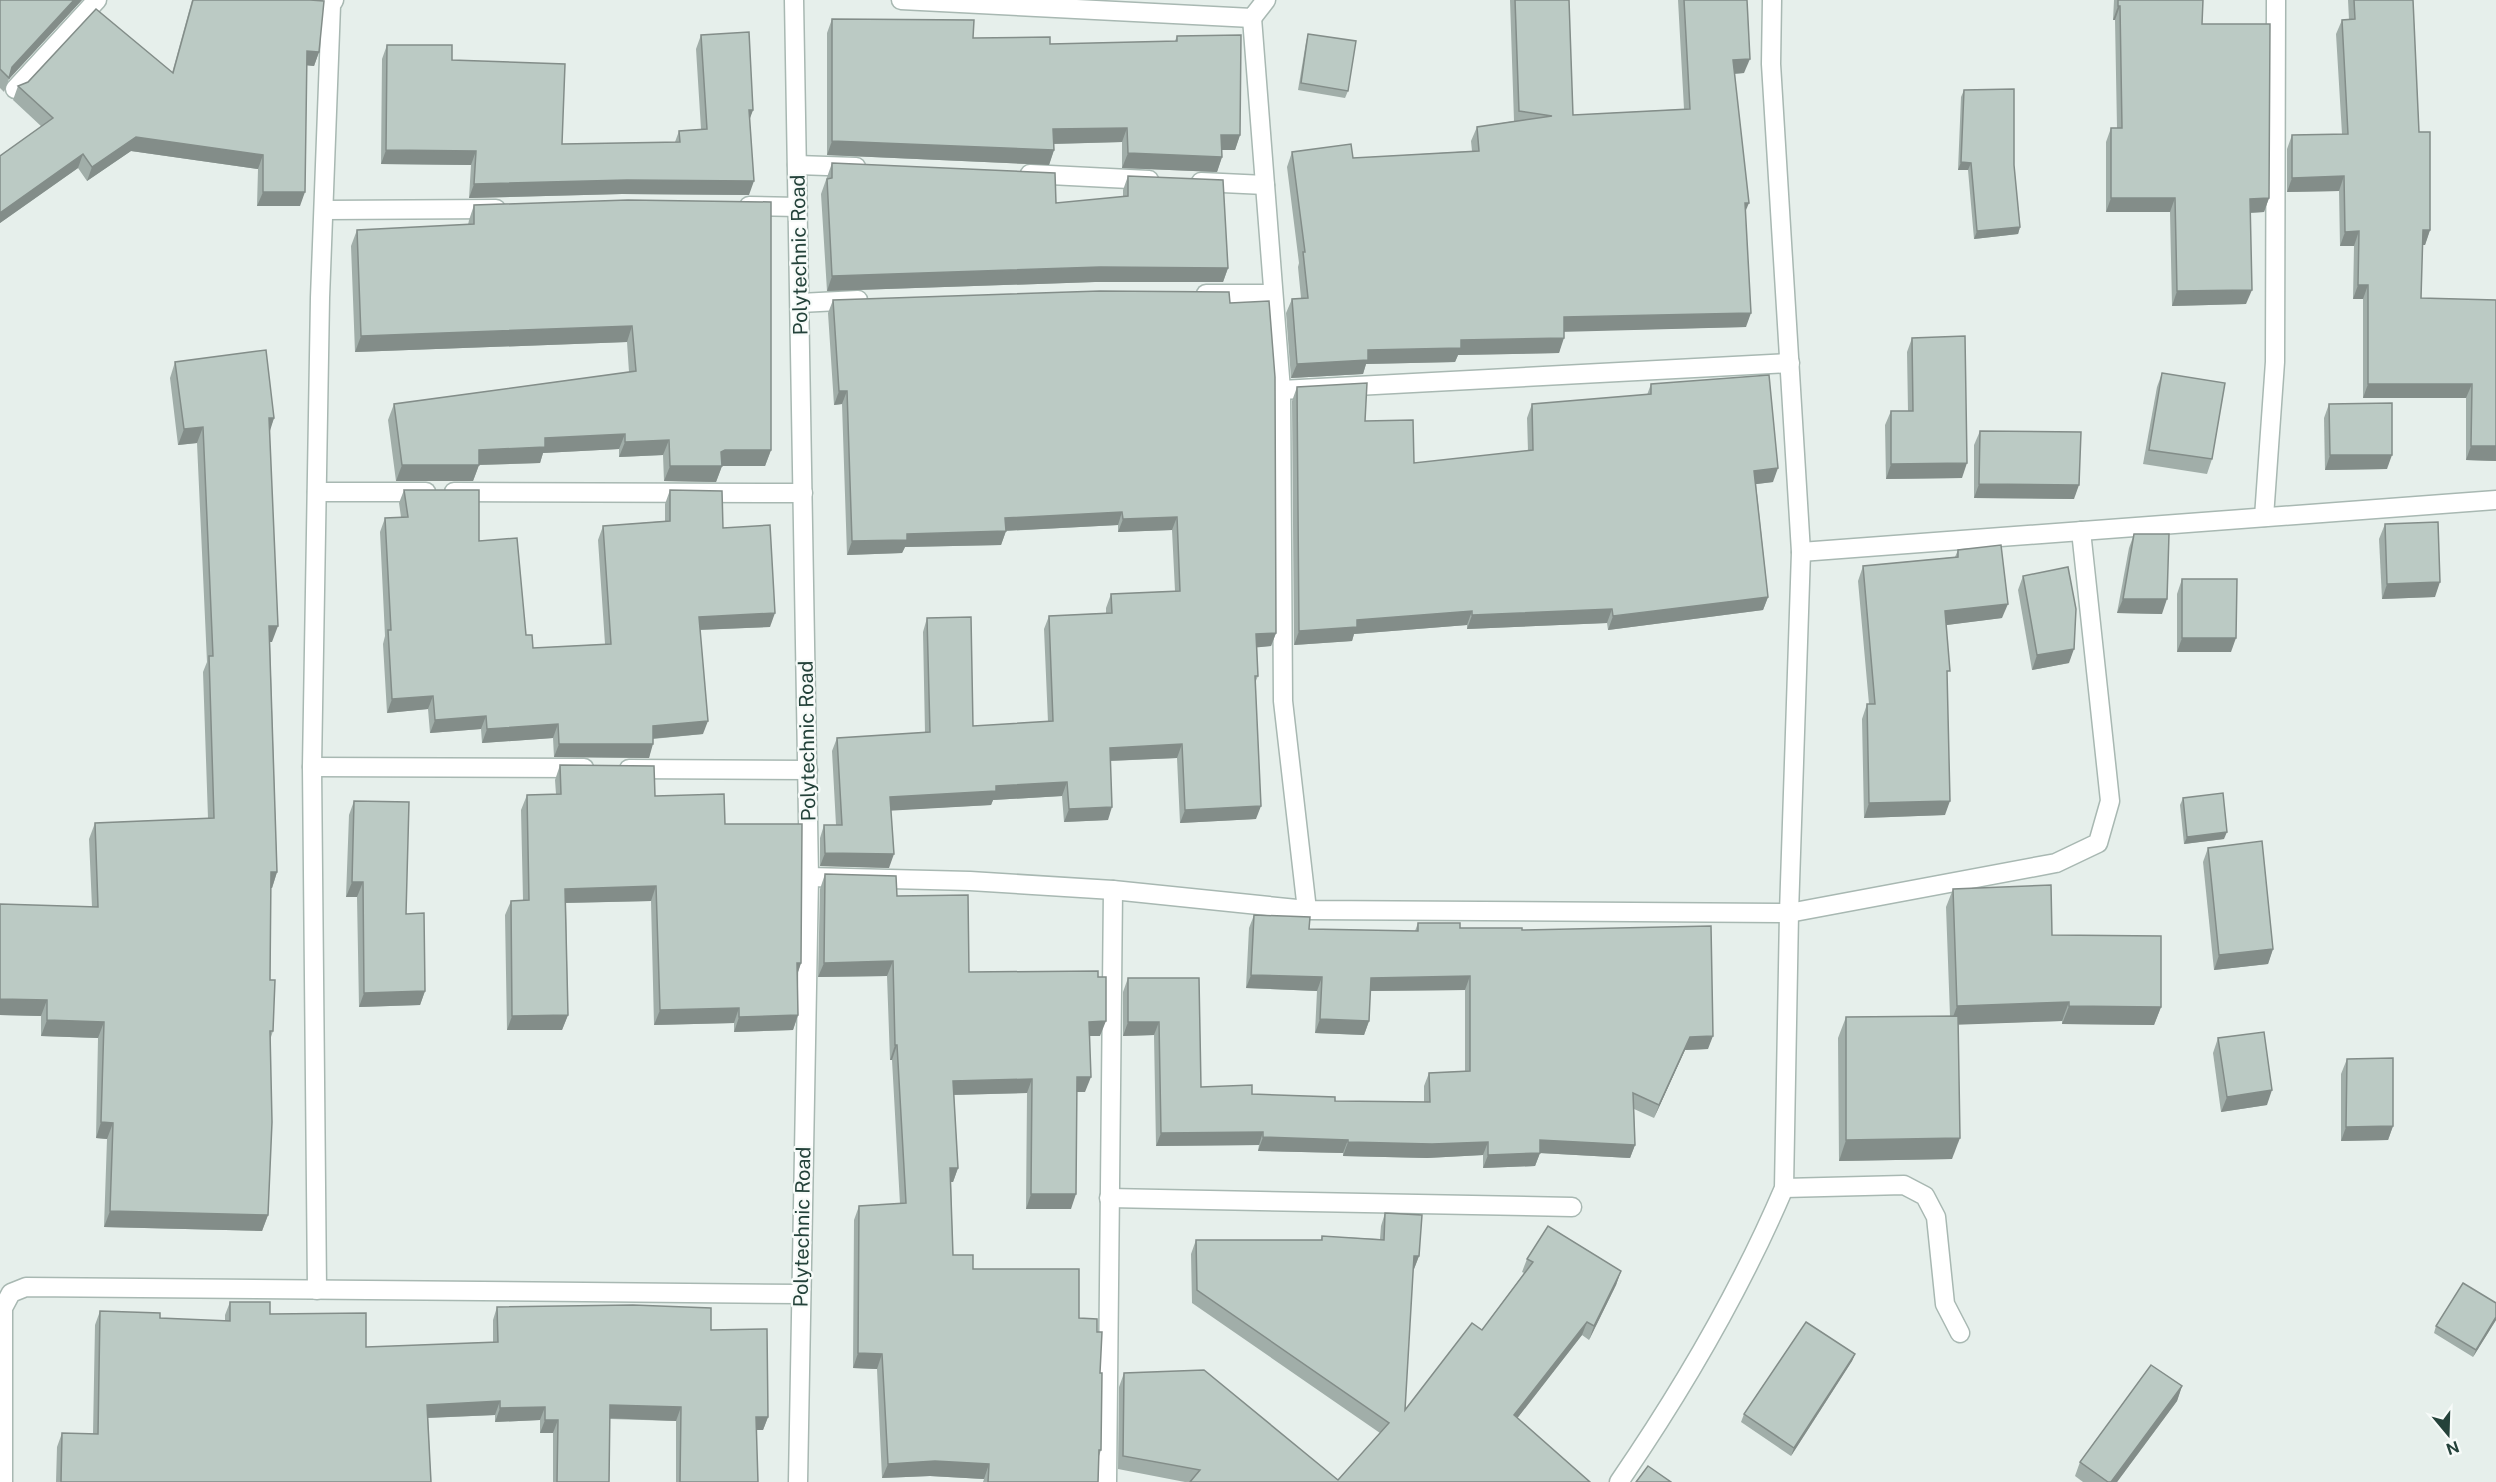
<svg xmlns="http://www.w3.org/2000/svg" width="2496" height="1482" viewBox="0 0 2496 1482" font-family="'Public Sans',sans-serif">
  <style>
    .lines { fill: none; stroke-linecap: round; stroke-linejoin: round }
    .minor-casing { stroke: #a8b8b2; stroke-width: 21 }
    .tertiary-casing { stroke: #a8b8b2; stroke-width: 21 }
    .minor { stroke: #fff; stroke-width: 18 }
    .tertiary { stroke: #fff; stroke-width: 18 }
    .wall { fill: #a1aea9 }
    .shaded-wall { fill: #838d89 }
    .building { fill: #bbcac4; stroke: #838d89; stroke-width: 1.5 }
    .labels { text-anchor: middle; stroke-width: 4.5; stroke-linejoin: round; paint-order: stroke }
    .street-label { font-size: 20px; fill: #24423a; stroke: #f7fbf9 }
  </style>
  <rect width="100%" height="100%" fill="#e6efeb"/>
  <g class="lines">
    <defs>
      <g id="minor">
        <polyline points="901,0 1252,18 1266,0"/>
        <polyline points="1252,18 1281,390 1283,701 1307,910"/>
        <polyline points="15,89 97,0"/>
        <polyline points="797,165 856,167"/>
        <polyline points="1030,174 1149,180"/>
        <polyline points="1201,182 1265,185"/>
        <polyline points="749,206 798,207"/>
        <polyline points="325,210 496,209"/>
        <polyline points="1206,294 1273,294"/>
        <polyline points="800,303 858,300"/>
        <polyline points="1281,390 1790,363"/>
        <polyline points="317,492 426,492"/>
        <polyline points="454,492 803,493"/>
        <polyline points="2264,517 2275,362 2276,0"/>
        <polyline points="1801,552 2496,500"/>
        <polyline points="312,767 584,768"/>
        <polyline points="629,769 808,770"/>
        <polyline points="809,877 970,881 1113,890 1307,910 1789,913 2056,863 2098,843 2110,801 2081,531"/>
        <polyline points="1784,1188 1904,1185 1925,1196 1936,1217 1945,1304 1960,1333"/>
        <polyline points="1109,1198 1572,1207"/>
        <polyline points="317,1290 312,767 320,298 331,5 334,0"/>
        <polyline points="3,1482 3,1308 11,1293 26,1287 801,1294"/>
        <polyline points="1107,1482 1113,890"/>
        <path d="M1619 1482C1682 1390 1740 1291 1784 1188L1789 913 1801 552 1771 64 1772 0"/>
      </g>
      <polyline id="tertiary" points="794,0 809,877 798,1482"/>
    </defs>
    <!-- minor casing -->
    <use href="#minor" class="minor-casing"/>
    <!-- tertiary casing -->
    <use href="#tertiary" class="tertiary-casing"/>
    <!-- minor -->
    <use href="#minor" class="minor"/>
    <!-- tertiary -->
    <use href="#tertiary" class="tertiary"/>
  </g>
  <!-- wall -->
  <g class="wall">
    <polygon points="0,0 82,0 9,79 4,92 0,88"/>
    <polygon points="192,0 310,0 319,52 314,66 307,65 300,206 257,206 258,169 131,151 87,181 78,168 0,223 0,156 42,127 13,100 18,86 172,73"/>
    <polygon points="1510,0 1569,0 1573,115 1684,109 1678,0 1747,0 1744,73 1735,74 1745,212 1746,327 1564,331 1559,353 1458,355 1455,362 1366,364 1363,374 1291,378 1286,313 1292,299 1301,298 1298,267 1299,263 1287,167 1292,152 1353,158 1472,151 1471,141 1477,127 1514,121"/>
    <polygon points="2114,0 2203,0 2202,24 2269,198 2264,212 2250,213 2246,304 2172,306 2170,212 2106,212 2106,142 2111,128 2117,128 2115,20 2113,20"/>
    <polygon points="2348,0 2413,0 2419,132 2430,230 2425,245 2422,245 2421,298 2496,300 2496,461 2466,460 2466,398 2363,398 2363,299 2353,299 2354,246 2340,246 2339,191 2287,192 2287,149 2292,135 2342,134 2336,34 2342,20 2349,20"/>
    <polygon points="832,19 973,38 1050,44 1175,41 1177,36 1240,135 1235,150 1222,150 1222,157 1217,172 1122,168 1122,142 1054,144 1054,150 1049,165 827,155 827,33"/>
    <polygon points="1308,34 1348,91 1345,98 1298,90 1306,42"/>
    <polygon points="701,35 753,110 749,119 749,195 622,194 469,198 471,165 381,164 382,59 387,45 452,60 562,144 675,142 679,131 701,129 696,49"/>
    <polygon points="1964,90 2014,165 2020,227 2018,234 1974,239 1968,170 1958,170 1961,97"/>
    <polygon points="832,163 1056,203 1123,197 1123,190 1128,176 1228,268 1223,282 1095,282 827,291 821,194"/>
    <polygon points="628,200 771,450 765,466 722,466 716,482 664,481 663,455 619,457 619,449 543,453 540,463 479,465 473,481 396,481 388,420 394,404 629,372 627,342 355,352 351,246 357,230 468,225 469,220 474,205"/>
    <polygon points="833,300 1230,303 1276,633 1271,646 1257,647 1258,676 1255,683 1256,819 1180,823 1177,758 1110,761 1108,820 1064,822 1062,796 993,800 991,805 891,810 889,868 820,866 820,838 824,825 836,825 832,751 837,738 925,733 923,632 927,618 973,726 1048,722 1044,629 1049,616 1106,613 1106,608 1111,594 1175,591 1172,530 1118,532 1118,525 1006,531 1001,545 905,547 902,553 847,555 842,404 834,405 828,313"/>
    <polygon points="1912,338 1962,478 1886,479 1885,425 1891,411 1908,411 1907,352"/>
    <polygon points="175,362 274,418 269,431 272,642 270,642 277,872 272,888 271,888 270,980 273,1031 270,1040 268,1215 262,1231 104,1227 107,1139 96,1138 98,1038 41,1036 41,1016 0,1015 0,904 92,907 89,839 95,823 208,818 203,672 207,662 197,443 178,445 170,378"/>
    <polygon points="2162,373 2212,459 2207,474 2143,464 2157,387"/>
    <polygon points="1651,384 1773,482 1756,484 1768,597 1763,610 1608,630 1607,623 1467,629 1467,625 1354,634 1352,641 1294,645 1292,401 1297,387 1365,421 1414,463 1528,451 1527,418 1532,404 1647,395"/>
    <polygon points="2329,404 2387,469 2325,470 2324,418"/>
    <polygon points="1980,431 2074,499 1974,498 1974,445"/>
    <polygon points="404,490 479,541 526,635 533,648 605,644 598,540 603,526 665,521 665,504 670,490 723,528 770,627 700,630 703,734 653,739 649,758 554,757 553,738 482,743 481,729 430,733 428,709 387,713 383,644 385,636 380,532 385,518 401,517 399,503"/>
    <polygon points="2385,524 2435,597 2382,599 2379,539"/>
    <polygon points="2134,534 2162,614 2117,613 2129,548"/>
    <polygon points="1958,550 2002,618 1946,625 1947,678 1945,815 1864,818 1862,719 1867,704 1869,704 1858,581 1863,566 1955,557"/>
    <polygon points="2023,576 2069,663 2032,670 2018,590"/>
    <polygon points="2182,579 2231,652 2177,652 2177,594"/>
    <polygon points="560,765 655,796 725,824 801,963 797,975 798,1015 793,1030 734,1032 734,1023 654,1025 651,901 566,903 568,1015 562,1030 507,1030 505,915 511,901 523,900 521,810 527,795 556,794 555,780"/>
    <polygon points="2183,798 2224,839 2184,844 2180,805"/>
    <polygon points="354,801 406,914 425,991 420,1005 359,1007 357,897 346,897 349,815"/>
    <polygon points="2208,848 2273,949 2268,964 2214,970 2203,862"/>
    <polygon points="825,874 897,896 969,972 1100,1036 1090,1036 1085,1092 1077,1092 1071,1209 1026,1209 1027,1093 954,1095 958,1168 953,1182 951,1182 953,1255 973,1269 1079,1318 1100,1373 1101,1450 1099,1456 1098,1482 983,1482 984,1479 930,1476 882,1478 877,1369 853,1368 854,1220 859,1206 900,1204 892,1060 890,1060 887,976 818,977 820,889"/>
    <polygon points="1953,889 2052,935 2161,1007 2154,1025 2062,1024 2062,1021 1958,1024 1952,1159 1839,1161 1838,1038 1846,1017 1950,1016 1946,907"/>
    <polygon points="1254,915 1309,929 1415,931 1418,923 1460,928 1522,930 1708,1049 1685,1050 1654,1118 1634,1109 1635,1145 1630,1158 1540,1153 1535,1166 1483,1168 1483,1155 1427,1158 1343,1156 1343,1153 1258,1151 1259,1145 1156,1146 1154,1035 1123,1036 1123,992 1128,978 1199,978 1201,1087 1252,1094 1335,1101 1424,1102 1424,1086 1429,1073 1465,1071 1465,990 1370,991 1369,1021 1364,1035 1315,1033 1317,991 1246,988 1249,928"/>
    <polygon points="2218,1038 2267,1105 2221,1112 2213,1053"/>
    <polygon points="2347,1059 2393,1126 2388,1140 2341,1141 2341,1074"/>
    <polygon points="1385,1213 1419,1256 1414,1269 1413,1269 1405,1410 1482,1330 1524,1273 1522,1272 1527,1259 1621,1271 1616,1285 1589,1340 1582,1335 1517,1418 1590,1482 1185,1482 1118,1469 1119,1387 1124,1373 1338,1480 1380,1433 1192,1303 1191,1254 1196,1240 1321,1240 1322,1236 1380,1239 1381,1226"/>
    <polygon points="230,1302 270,1314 366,1347 493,1342 493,1320 497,1307 711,1330 768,1417 763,1430 756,1430 758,1482 676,1482 676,1421 610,1419 609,1482 553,1482 553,1433 540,1433 540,1420 495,1422 495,1415 428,1418 431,1482 56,1482 57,1447 62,1433 93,1434 95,1325 100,1311 160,1318 225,1321 225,1315"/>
    <polygon points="2496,1303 2496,1320 2473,1357 2434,1333 2436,1326"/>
    <polygon points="1855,1354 1852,1361 1791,1456 1741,1422 1744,1414"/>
    <polygon points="2182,1386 2177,1401 2117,1482 2083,1482 2075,1476 2080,1462"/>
  </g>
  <!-- shaded-wall -->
  <g class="shaded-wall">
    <polygon points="74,0 82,0 9,79 12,67"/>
    <polygon points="2118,6 2120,6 2115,20 2113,20"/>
    <polygon points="307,51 319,52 314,66 302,65"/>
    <polygon points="1750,59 1744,73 1728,74 1733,60"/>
    <polygon points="749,110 753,110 748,124"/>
    <polygon points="1127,128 1122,142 1048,144 1053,129"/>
    <polygon points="1221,135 1240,135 1235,150 1215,150"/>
    <polygon points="136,137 263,155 258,169 131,151 87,181 92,167"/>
    <polygon points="832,141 1054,150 1049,165 827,155"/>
    <polygon points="386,150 476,151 471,165 381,164"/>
    <polygon points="1128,153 1222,157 1217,172 1122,168"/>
    <polygon points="83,154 78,168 0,223 0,213"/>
    <polygon points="1961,162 1971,163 1968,170 1958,170"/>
    <polygon points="2344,176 2339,191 2287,192 2292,178"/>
    <polygon points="627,180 754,181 749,195 622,194 469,198 474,184"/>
    <polygon points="263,192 305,192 300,206 257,206"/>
    <polygon points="2111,198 2175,198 2170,212 2106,212"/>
    <polygon points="2269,198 2264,212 2245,213 2250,199"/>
    <polygon points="1745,203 1749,203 1743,217"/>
    <polygon points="2020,227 2018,234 1974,239 1977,231"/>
    <polygon points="2423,230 2430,230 2425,245 2417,245"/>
    <polygon points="2359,231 2354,246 2340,246 2345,232"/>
    <polygon points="1100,267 1228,268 1223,282 1095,282 827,291 832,276"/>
    <polygon points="2358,285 2368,285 2363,299 2353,299"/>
    <polygon points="2252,290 2246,304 2172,306 2177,291"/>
    <polygon points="1751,313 1746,327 1559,332 1564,317"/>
    <polygon points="632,326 627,342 355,352 361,336"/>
    <polygon points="1564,338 1559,353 1458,355 1455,362 1366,364 1363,374 1291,378 1297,364 1368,350 1461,340"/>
    <polygon points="2368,384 2472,384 2466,398 2363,398"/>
    <polygon points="839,391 847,391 842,404 834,405"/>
    <polygon points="269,418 274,418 269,434"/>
    <polygon points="203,427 197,443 178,445 184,429"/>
    <polygon points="625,434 619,449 543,453 540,463 474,465 479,465 473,481 396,481 402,465 479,450 545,438"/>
    <polygon points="669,440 663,455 619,457 625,442"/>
    <polygon points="2471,446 2496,446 2496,461 2466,460"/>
    <polygon points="725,450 771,450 765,466 722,466 716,482 664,481 670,466"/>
    <polygon points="2330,455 2392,455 2387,469 2325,470"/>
    <polygon points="1967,463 1962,478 1886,479 1891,464"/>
    <polygon points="1778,468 1773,482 1749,485 1754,471"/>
    <polygon points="1979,484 2079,485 2074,499 1974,498"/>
    <polygon points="1122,512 1118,525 1000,531 1005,518"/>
    <polygon points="1177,517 1172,530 1118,532 1123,519"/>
    <polygon points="1006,531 1001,545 905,547 902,553 847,555 852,541 907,534"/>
    <polygon points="2440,582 2435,597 2382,599 2387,584"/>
    <polygon points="1768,597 1763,610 1608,630 1613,616"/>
    <polygon points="2123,599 2167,599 2162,614 2117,613"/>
    <polygon points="2008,604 2002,618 1939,626 1945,611"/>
    <polygon points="1612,609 1607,623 1467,629 1472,615"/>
    <polygon points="1472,611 1467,625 1354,634 1352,641 1294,645 1299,631 1357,620"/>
    <polygon points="775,613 770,627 694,630 699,617"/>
    <polygon points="269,626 278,626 272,642 264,642"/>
    <polygon points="1276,633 1271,646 1251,648 1256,634"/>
    <polygon points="2182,638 2236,638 2231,652 2177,652"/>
    <polygon points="2074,649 2069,663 2032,670 2037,655"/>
    <polygon points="433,696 428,709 387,713 392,699"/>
    <polygon points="486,716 481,729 430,733 435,720"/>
    <polygon points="708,721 703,734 648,739 653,726"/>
    <polygon points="558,724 553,738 482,743 487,729"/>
    <polygon points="559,744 653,744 649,758 554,757"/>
    <polygon points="1182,744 1177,758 1105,761 1110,748"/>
    <polygon points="1067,782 1062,796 993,800 991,805 885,811 890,797 996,786"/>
    <polygon points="1950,801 1945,815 1864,818 1869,803"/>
    <polygon points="1261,806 1256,819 1180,823 1185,810"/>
    <polygon points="1112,807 1108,820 1064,822 1069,809"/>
    <polygon points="2227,832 2224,839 2184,844 2187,837"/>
    <polygon points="825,853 894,854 889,868 820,866"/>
    <polygon points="271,872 277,872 272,888 265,888"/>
    <polygon points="352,882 363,882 357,897 346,897"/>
    <polygon points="656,886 651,901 560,903 565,889"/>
    <polygon points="2273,949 2268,964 2214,970 2219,955"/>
    <polygon points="893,961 887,976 818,977 824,963"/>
    <polygon points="797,963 801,963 796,978"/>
    <polygon points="1251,975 1322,977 1317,991 1246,988"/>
    <polygon points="1470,976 1465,990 1366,991 1371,978"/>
    <polygon points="425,991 420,1005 359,1007 364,993"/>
    <polygon points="0,999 47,1000 41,1016 0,1015"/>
    <polygon points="2069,1002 2062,1021 1950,1025 1957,1006"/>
    <polygon points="2069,1006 2161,1007 2154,1025 2062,1024"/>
    <polygon points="739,1008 734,1023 654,1025 660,1010"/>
    <polygon points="568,1015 562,1030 507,1030 512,1016"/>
    <polygon points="798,1015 793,1030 734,1032 739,1017"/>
    <polygon points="1320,1019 1369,1021 1364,1035 1315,1033"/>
    <polygon points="47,1020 104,1022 98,1038 41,1036"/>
    <polygon points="1106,1021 1100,1036 1084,1036 1089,1022"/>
    <polygon points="1128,1022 1159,1022 1154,1035 1123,1036"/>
    <polygon points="1713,1036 1708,1049 1685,1050 1654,1118 1659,1105 1690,1037"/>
    <polygon points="895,1045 897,1045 892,1060 890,1060"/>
    <polygon points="1077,1077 1091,1077 1085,1092 1072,1092"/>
    <polygon points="1032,1079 1027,1093 948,1095 953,1081"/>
    <polygon points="2272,1090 2267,1105 2221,1112 2227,1097"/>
    <polygon points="101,1122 113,1123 107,1139 96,1138"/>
    <polygon points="2393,1126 2388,1140 2341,1141 2346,1127"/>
    <polygon points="1263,1132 1259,1145 1156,1146 1161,1133"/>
    <polygon points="1263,1137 1348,1140 1343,1153 1258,1151"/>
    <polygon points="1960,1138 1952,1159 1839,1161 1846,1140"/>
    <polygon points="1540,1140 1635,1145 1630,1158 1540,1153 1535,1166 1483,1168 1488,1155"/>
    <polygon points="1348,1142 1488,1142 1483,1155 1427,1158 1343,1156"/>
    <polygon points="950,1168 958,1168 953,1182 945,1182"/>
    <polygon points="1031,1194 1076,1194 1071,1209 1026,1209"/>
    <polygon points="110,1211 268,1215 262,1231 104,1227"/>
    <polygon points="1414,1256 1419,1256 1414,1269 1409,1269"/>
    <polygon points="1621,1271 1616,1285 1589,1340 1594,1326"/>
    <polygon points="2496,1317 2496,1320 2473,1357 2476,1350"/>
    <polygon points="1587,1322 1582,1335 1509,1429 1514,1415"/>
    <polygon points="858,1353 882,1354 877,1369 853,1368"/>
    <polygon points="1855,1354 1852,1361 1791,1456 1794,1448"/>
    <polygon points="2182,1386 2177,1401 2117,1482 2111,1482"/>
    <polygon points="500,1401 495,1415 423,1418 427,1405"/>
    <polygon points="610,1405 681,1407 676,1421 605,1418"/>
    <polygon points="545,1407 540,1420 495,1422 500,1408"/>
    <polygon points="756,1417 768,1417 763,1430 751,1430"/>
    <polygon points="545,1420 558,1420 553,1433 540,1433"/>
    <polygon points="935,1461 989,1464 984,1479 930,1476 882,1478 888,1464"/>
  </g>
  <!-- building -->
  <g class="building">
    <polygon points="0,0 74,0 12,67 9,78 0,69"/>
    <polygon points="193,0 310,0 324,1 319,52 307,51 305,192 263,192 263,155 136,137 92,167 83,154 0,213 0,156 53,118 18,86 28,82 96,9 173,73"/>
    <polygon points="1515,0 1569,0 1573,115 1690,109 1684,0 1747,0 1750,59 1733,60 1749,203 1745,203 1751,313 1564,317 1564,338 1461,340 1461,348 1368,350 1368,360 1297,364 1292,299 1308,298 1303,252 1305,252 1292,152 1351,144 1353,158 1479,151 1477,127 1552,116 1519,111"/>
    <polygon points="2118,0 2203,0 2202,24 2270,24 2269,198 2250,199 2252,290 2177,291 2175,198 2111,198 2111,128 2122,128 2120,6 2118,6"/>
    <polygon points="2354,0 2413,0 2419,132 2430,132 2430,230 2423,230 2421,298 2496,300 2496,446 2471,446 2472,384 2368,384 2368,285 2358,285 2359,231 2345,232 2344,176 2292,178 2292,135 2348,134 2342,20 2355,19"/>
    <polygon points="832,19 974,20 973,38 1050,37 1050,44 1177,41 1177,36 1241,35 1240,135 1221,135 1222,157 1128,153 1127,128 1053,129 1054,150 832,141"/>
    <polygon points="749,32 753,110 749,110 754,181 627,180 474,184 476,151 386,150 387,45 452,45 452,60 565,64 562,144 680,142 679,131 707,129 701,35"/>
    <polygon points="1308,34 1356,41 1348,91 1301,83"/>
    <polygon points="2014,89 2014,165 2020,227 1977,231 1971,163 1961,162 1964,90"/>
    <polygon points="832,163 1055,173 1056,203 1128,196 1128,176 1223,180 1228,268 1100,267 832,276 827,179 832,178"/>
    <polygon points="628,200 771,202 771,450 725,450 721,452 722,466 670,466 669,440 625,442 625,434 545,438 545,447 479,450 479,465 402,465 394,404 636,371 632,326 361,336 357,230 474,224 474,205"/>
    <polygon points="1100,291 1229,292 1230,303 1269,301 1275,377 1276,633 1256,634 1258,676 1255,676 1261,806 1185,810 1182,744 1110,748 1112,807 1069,809 1067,782 996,786 996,791 890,797 894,854 825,853 824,825 842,825 837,738 930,732 927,618 971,617 973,726 1053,721 1049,616 1112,613 1111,594 1180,591 1177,517 1123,519 1122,512 1005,518 1006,531 907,534 907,540 852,541 847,391 839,391 833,300"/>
    <polygon points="1965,336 1967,463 1891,464 1891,411 1913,411 1912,338"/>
    <polygon points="266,350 274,418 269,418 278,626 269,626 277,872 271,872 270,980 275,980 273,1031 270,1031 272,1122 268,1215 110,1211 113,1123 101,1122 104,1022 47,1020 47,1000 0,999 0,904 98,907 95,823 214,818 209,656 213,656 203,427 184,429 175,362"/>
    <polygon points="2162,373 2225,383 2212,459 2149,450"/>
    <polygon points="1769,375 1778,468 1754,471 1768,597 1613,616 1612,609 1472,615 1472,611 1357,620 1357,627 1299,631 1297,387 1367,383 1365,421 1413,420 1414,463 1533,450 1532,404 1651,394 1651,384"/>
    <polygon points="2392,403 2392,455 2330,455 2329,404"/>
    <polygon points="1980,431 2081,432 2079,485 1979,484"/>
    <polygon points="404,490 479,490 479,541 517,538 526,635 532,635 533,648 611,644 603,526 670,521 670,490 722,491 723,528 770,525 775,613 699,617 708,721 653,726 653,744 559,744 558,724 487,729 486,716 435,720 433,696 392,699 388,630 391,630 385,518 408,517"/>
    <polygon points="2438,522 2440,582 2387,584 2385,524"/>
    <polygon points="2134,534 2169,534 2167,599 2123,599"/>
    <polygon points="2001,545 2008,604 1945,611 1950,671 1947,671 1950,801 1869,803 1867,704 1875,704 1863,566 1958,557 1958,550"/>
    <polygon points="2068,567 2076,609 2074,649 2037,655 2023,576"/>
    <polygon points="2182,579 2237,579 2236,638 2182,638"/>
    <polygon points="560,765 654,766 655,796 724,794 725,824 802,824 801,963 797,963 798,1015 739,1017 739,1008 660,1010 656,886 565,889 568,1015 512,1016 511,901 529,900 527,795 561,794"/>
    <polygon points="2223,793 2227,832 2187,837 2183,798"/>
    <polygon points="354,801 409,802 406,914 424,913 425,991 364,993 363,882 352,882"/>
    <polygon points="2262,841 2273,949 2219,955 2208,848"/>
    <polygon points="825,874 896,876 897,896 968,895 969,972 1098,971 1098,977 1106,977 1106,1021 1089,1022 1091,1077 1077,1077 1076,1194 1031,1194 1032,1079 953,1081 958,1168 950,1168 953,1255 973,1255 973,1269 1079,1269 1079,1318 1097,1319 1097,1332 1102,1332 1100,1373 1102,1373 1101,1450 1099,1450 1098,1482 988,1482 989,1464 935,1461 888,1464 882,1354 858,1353 859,1206 906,1203 897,1045 895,1045 893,961 824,963"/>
    <polygon points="2051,885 2052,935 2161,936 2161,1007 2069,1006 2069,1002 1957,1006 1953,889"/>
    <polygon points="1254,915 1310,917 1309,929 1418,931 1418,923 1460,923 1460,928 1522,928 1522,930 1711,926 1713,1036 1690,1037 1659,1105 1633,1093 1635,1145 1540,1140 1540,1153 1488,1155 1488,1142 1432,1144 1348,1142 1348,1140 1263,1137 1263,1132 1161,1133 1159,1022 1128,1022 1128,978 1199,978 1201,1087 1252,1085 1252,1094 1335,1097 1335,1101 1430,1102 1429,1073 1470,1071 1470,976 1371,978 1369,1021 1320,1019 1322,977 1251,975"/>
    <polygon points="1958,1016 1960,1138 1846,1140 1846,1017"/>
    <polygon points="2264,1032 2272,1090 2227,1097 2218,1038"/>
    <polygon points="2393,1058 2393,1126 2346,1127 2347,1059"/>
    <polygon points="1385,1213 1422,1215 1419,1256 1414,1256 1405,1410 1472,1323 1482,1330 1533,1262 1527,1259 1548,1226 1621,1271 1594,1326 1587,1322 1514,1415 1590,1482 1190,1482 1200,1470 1123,1456 1124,1373 1204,1370 1338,1480 1389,1423 1197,1290 1196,1240 1322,1240 1322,1236 1384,1240"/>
    <polygon points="2463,1283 2496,1303 2496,1317 2476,1350 2436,1326"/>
    <polygon points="230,1302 270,1302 270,1314 366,1313 366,1347 498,1342 497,1307 633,1305 711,1308 711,1330 767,1329 768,1417 756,1417 758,1482 680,1482 681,1407 610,1405 609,1482 557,1482 558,1420 545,1420 545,1407 500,1408 500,1401 427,1405 431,1482 61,1482 62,1433 98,1434 100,1311 160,1313 160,1318 230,1321"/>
    <polygon points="1806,1322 1855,1354 1794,1448 1744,1414"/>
    <polygon points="2151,1365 2182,1386 2111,1482 2108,1482 2080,1462"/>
    <polygon points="1648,1466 1671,1482 1636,1482"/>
  </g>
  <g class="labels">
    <!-- street labels -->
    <g class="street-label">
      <text transform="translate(799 255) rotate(-91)" y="7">Polytechnic Road</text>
      <text transform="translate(807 741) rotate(-91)" y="7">Polytechnic Road</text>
      <text transform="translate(802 1227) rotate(-89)" y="7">Polytechnic Road</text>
    </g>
  </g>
  <!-- north arrow -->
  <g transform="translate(2448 1434) rotate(161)" stroke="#f7fbf9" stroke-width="4.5" paint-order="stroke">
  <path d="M0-4.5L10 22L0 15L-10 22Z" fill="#24423a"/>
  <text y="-9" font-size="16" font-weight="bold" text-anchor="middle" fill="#24423a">N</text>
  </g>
</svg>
